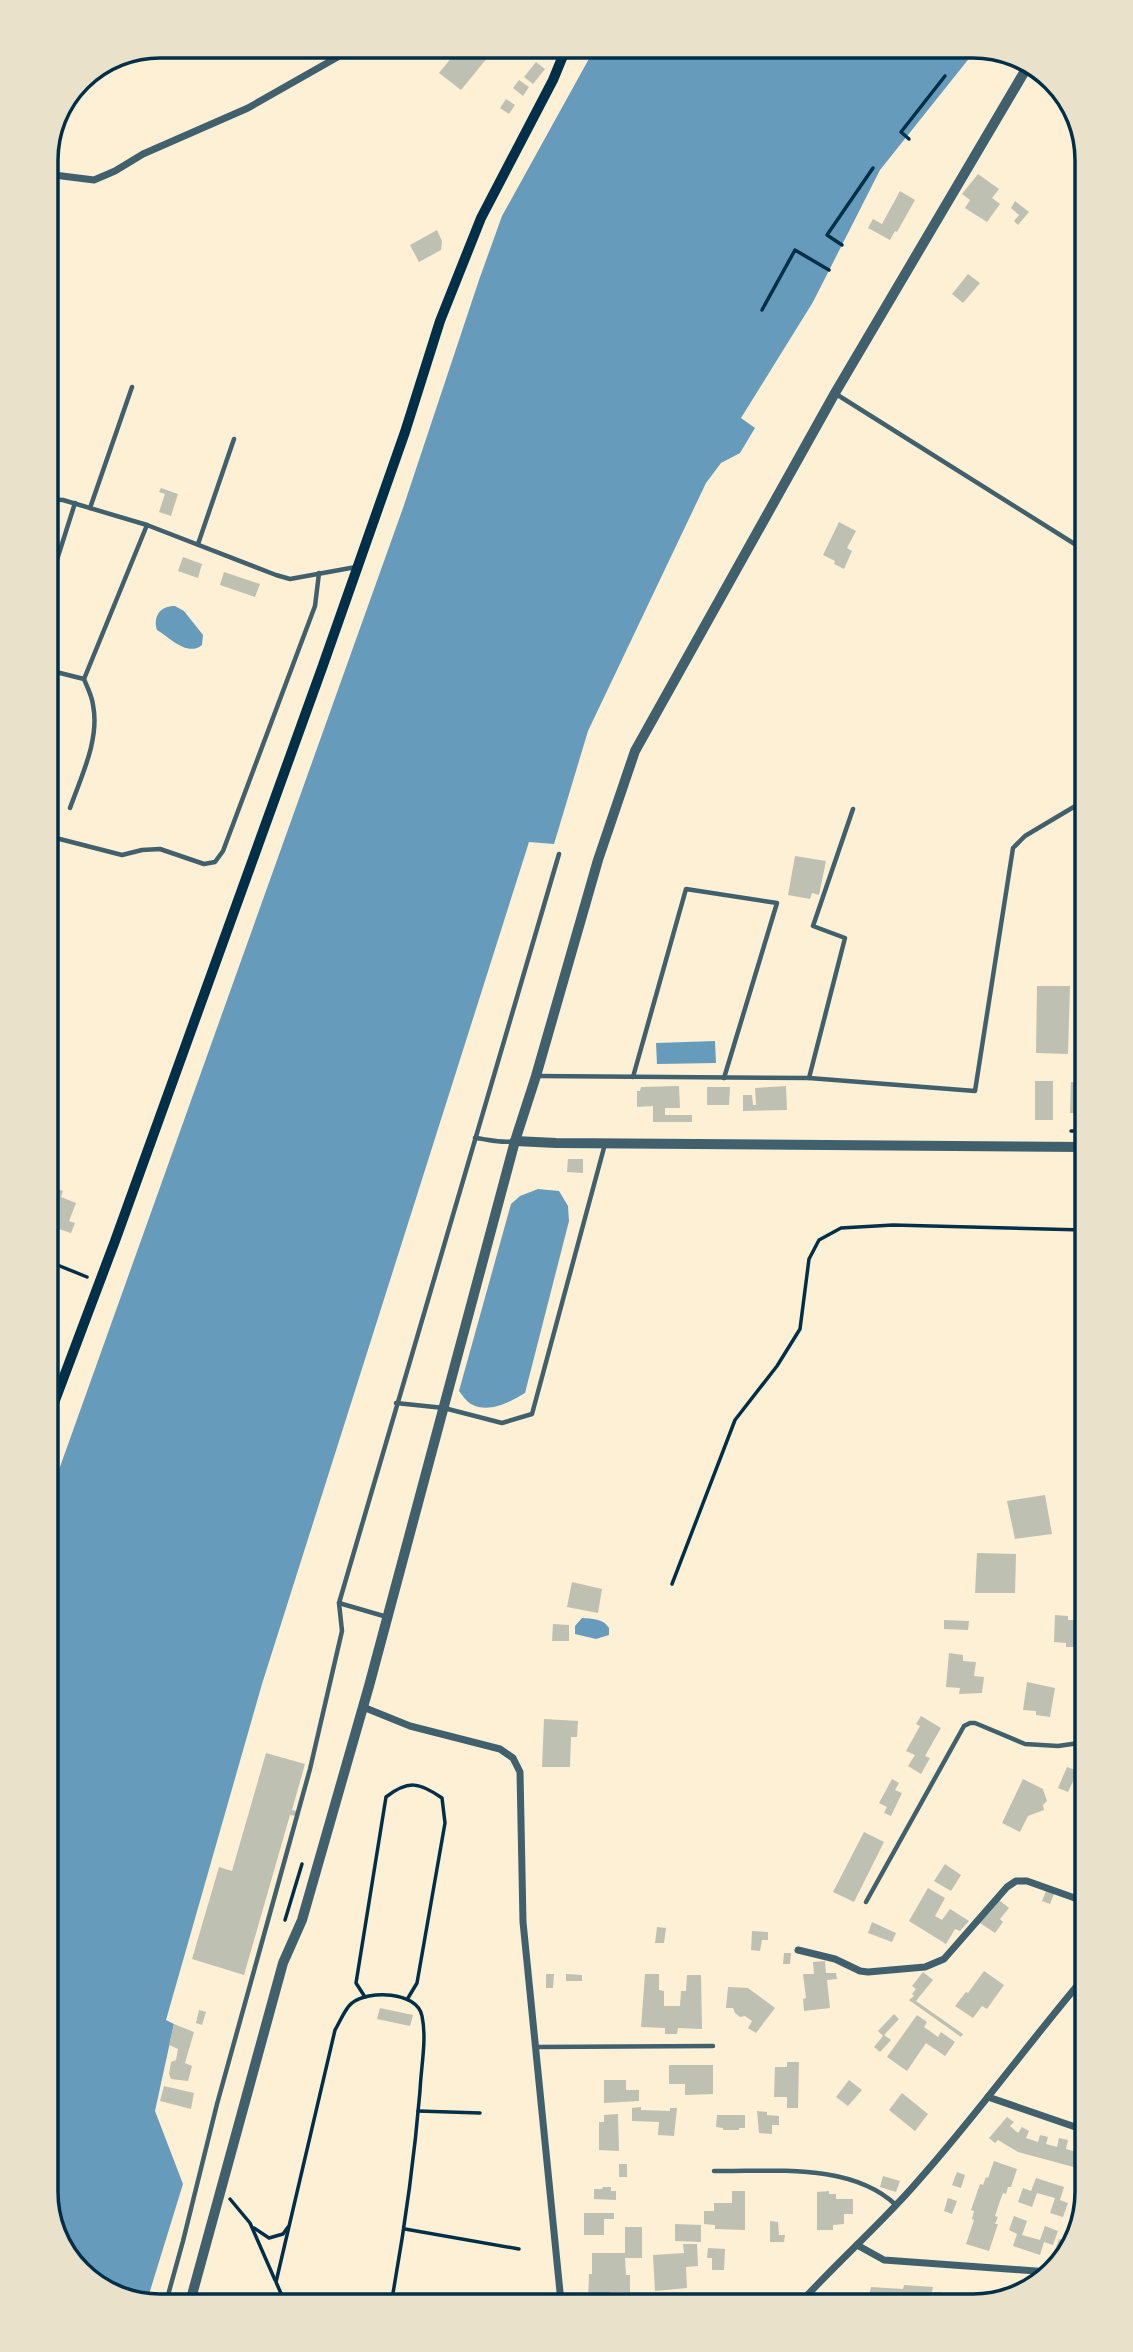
<svg xmlns="http://www.w3.org/2000/svg" width="1133" height="2352" viewBox="0 0 1133 2352" font-family="Roboto,sans-serif">
  <style>
    .water { fill: #669bbc }
    .building { fill: #bec0b2 }
    .lines { fill: none; stroke-linecap: round; stroke-linejoin: round }
    .path { stroke: #003049; stroke-width: 3.5 }
    .service { stroke: #3f606c; stroke-width: 4.5 }
    .minor { stroke: #3f606c; stroke-width: 7 }
    .tertiary { stroke: #3f606c; stroke-width: 10 }
    .secondary { stroke: #003049; stroke-width: 10 }
    .rim { fill: none; stroke: #003049; stroke-width: 3.5 }
  </style>
  <rect width="100%" height="100%" fill="#fdf0d5"/>
  <!-- water -->
  <g class="water">
    <polygon points="596,46 979,46 880,170 813,302 741,418 755,428 740,453 721,463 706,483 588,731 554,844 529,842 262,1684 166,2020 174,2024 155,2111 183,2184 146,2304 96,2287 54,2236 51,1492 403,508 479,280 502,216"/>
    <path d="M175 606 184 611 203 635 202 645C188 657 170 638 157 630 153 616 160 606 175 606Z"/>
    <polygon points="715,1041 716,1063 657,1064 656,1043"/>
    <path d="M538 1189 559 1191 568 1206 569 1221 525 1393C510 1402 489 1414 471 1404 466 1401 462 1395 459 1391L511 1204 520 1196Z"/>
    <path d="M582 1618C592 1619 603 1618 609 1628V1635L596 1639 575 1634V1626Z"/>
  </g>
  <!-- building -->
  <g class="building">
    <polygon points="315,46 333,46 334,48 319,55"/>
    <polygon points="461,46 497,46 461,90 439,73"/>
    <polygon points="536,62 545,69 533,84 524,77"/>
    <polygon points="519,80 529,87 523,96 513,88"/>
    <polygon points="506,99 515,105 509,114 500,108"/>
    <polygon points="978,174 999,189 992,198 1000,204 987,222 965,208 970,200 962,194"/>
    <polygon points="900,191 915,200 897,232 895,231 890,240 868,228 873,219 882,224"/>
    <polygon points="1015,201 1029,212 1018,225 1014,221 1019,215 1011,208"/>
    <polygon points="437,230 442,241 441,250 419,262 410,245"/>
    <polygon points="968,274 980,283 963,303 952,294"/>
    <polygon points="161,488 178,494 171,516 159,512 165,494 159,492"/>
    <polygon points="839,522 856,531 847,548 852,551 844,569 834,564 835,561 823,555"/>
    <polygon points="183,557 202,564 198,578 178,571"/>
    <polygon points="224,572 260,584 255,597 220,585"/>
    <polygon points="795,856 826,861 819,895 812,893 810,899 788,895"/>
    <polygon points="1037,986 1070,986 1068,1054 1036,1053"/>
    <rect x="1035" y="1081" width="18" height="39"/>
    <polygon points="1071,1082 1083,1082 1083,1113 1070,1113"/>
    <polygon points="679,1086 680,1108 665,1108 665,1115 692,1115 692,1122 653,1122 653,1106 637,1107 637,1091 640,1091 641,1087"/>
    <polygon points="786,1086 787,1110 743,1111 743,1095 752,1095 753,1105 756,1105 755,1088"/>
    <polygon points="707,1087 730,1087 729,1105 707,1105"/>
    <polygon points="568,1159 583,1159 583,1173 567,1172"/>
    <polygon points="50,1186 63,1191 61,1197 76,1203 69,1221 75,1223 71,1233 50,1226"/>
    <polygon points="1045,1495 1052,1534 1015,1539 1007,1501"/>
    <polygon points="1085,1499 1085,1540 1083,1540 1076,1500"/>
    <polygon points="977,1553 1016,1554 1015,1593 975,1593"/>
    <polygon points="572,1582 602,1589 598,1613 567,1607"/>
    <polygon points="1055,1615 1068,1616 1068,1620 1082,1620 1080,1647 1066,1647 1066,1643 1054,1642"/>
    <polygon points="944,1620 969,1621 968,1630 944,1629"/>
    <polygon points="553,1624 569,1625 569,1641 552,1641"/>
    <polygon points="949,1653 963,1655 963,1661 976,1662 974,1676 984,1677 982,1693 959,1694 960,1688 946,1687"/>
    <polygon points="1027,1682 1055,1688 1050,1717 1036,1715 1036,1711 1023,1710"/>
    <polygon points="921,1716 941,1728 925,1756 930,1758 921,1774 908,1766 915,1755 906,1751 920,1726 916,1724"/>
    <polygon points="544,1719 578,1721 577,1737 571,1737 570,1767 542,1767"/>
    <polygon points="266,1753 305,1764 292,1810 297,1811 296,1816 290,1815 244,1975 192,1959 219,1867 232,1871"/>
    <polygon points="1067,1767 1078,1771 1068,1792 1058,1788"/>
    <polygon points="892,1779 899,1783 895,1790 902,1793 891,1816 884,1813 887,1807 879,1803"/>
    <polygon points="1023,1779 1043,1789 1047,1801 1043,1805 1044,1810 1028,1816 1020,1832 1002,1823"/>
    <polygon points="864,1832 884,1842 854,1902 833,1892"/>
    <polygon points="1081,1850 1086,1851 1086,1869 1077,1867"/>
    <polygon points="945,1864 961,1875 951,1891 934,1881"/>
    <polygon points="928,1888 945,1898 935,1916 942,1920 950,1909 969,1921 960,1931 955,1929 946,1944 909,1921"/>
    <polygon points="1046,1891 1054,1894 1050,1904 1042,1901"/>
    <polygon points="999,1900 1009,1908 1000,1919 1003,1922 995,1933 980,1923"/>
    <polygon points="872,1922 896,1933 892,1942 868,1933"/>
    <polygon points="657,1927 666,1928 664,1943 655,1943"/>
    <polygon points="752,1931 768,1932 768,1940 762,1940 760,1951 751,1950"/>
    <polygon points="784,1953 791,1953 790,1964 783,1964"/>
    <polygon points="825,1961 826,1973 836,1973 837,1979 827,1980 830,2008 804,2011 803,1999 806,1998 803,1974 814,1974 813,1962"/>
    <polygon points="984,1971 1004,1985 987,2009 982,2006 973,2018 955,2006 966,1992 968,1993"/>
    <polygon points="923,1972 933,1980 916,2001 963,2034 961,2037 909,2000 914,1996 912,1994 916,1989 912,1986"/>
    <polygon points="546,1974 554,1974 553,1988 546,1988"/>
    <polygon points="566,1974 582,1975 582,1981 566,1981"/>
    <polygon points="645,1974 659,1974 659,1990 664,1991 664,2006 680,2006 681,1991 686,1991 687,1975 701,1975 702,2029 678,2028 677,2034 665,2034 665,2028 641,2027"/>
    <polygon points="728,1987 748,1988 775,2008 756,2033 748,2028 752,2021 745,2016 740,2017 735,2013 733,2008 726,2008"/>
    <polygon points="380,2008 413,2015 410,2026 377,2019"/>
    <polygon points="199,2010 206,2012 202,2025 196,2023"/>
    <polygon points="894,2014 899,2019 884,2035 891,2040 880,2052 874,2047 883,2036 878,2031"/>
    <polygon points="917,2015 927,2022 924,2027 938,2037 941,2032 955,2042 945,2056 926,2043 907,2071 887,2057"/>
    <polygon points="174,2024 194,2032 185,2063 192,2066 188,2081 171,2079 169,2074 171,2062 176,2060 178,2049 169,2045"/>
    <polygon points="787,2062 799,2062 798,2108 787,2108 787,2097 774,2097 775,2067 787,2067"/>
    <polygon points="669,2065 713,2065 713,2094 685,2095 685,2084 669,2084"/>
    <polygon points="604,2080 626,2080 626,2090 639,2090 639,2101 604,2103"/>
    <polygon points="849,2080 862,2090 848,2106 836,2097"/>
    <polygon points="164,2086 194,2093 191,2109 160,2101"/>
    <polygon points="902,2093 928,2114 915,2131 889,2110"/>
    <polygon points="641,2107 641,2110 670,2111 670,2108 677,2108 674,2136 658,2135 659,2122 632,2121 632,2108"/>
    <polygon points="757,2111 767,2112 767,2115 779,2116 779,2125 772,2125 772,2134 759,2133"/>
    <polygon points="618,2114 619,2151 599,2150 599,2122 604,2122 604,2115"/>
    <polygon points="717,2115 745,2115 745,2128 739,2128 739,2130 723,2130 723,2128 716,2127"/>
    <polygon points="1007,2117 1014,2122 1010,2126 1018,2133 1022,2127 1029,2131 1026,2138 1038,2142 1040,2135 1048,2137 1046,2144 1057,2147 1059,2138 1068,2140 1066,2149 1077,2152 1078,2143 1086,2144 1087,2170 1076,2170 1077,2168 1018,2152 998,2140 995,2143 989,2138"/>
    <polygon points="994,2161 1017,2169 1011,2187 1008,2187 1006,2194 1003,2193 1000,2201 995,2216 998,2217 995,2224 998,2224 989,2251 966,2244 974,2220 972,2219 974,2211 971,2210 980,2184 983,2185 986,2177 988,2178"/>
    <rect x="619" y="2164" width="8" height="13"/>
    <polygon points="957,2172 965,2175 961,2188 952,2185"/>
    <polygon points="883,2176 900,2181 896,2192 880,2187"/>
    <polygon points="1036,2178 1064,2187 1060,2200 1068,2203 1063,2217 1050,2213 1055,2198 1037,2193 1032,2207 1018,2202 1023,2188 1031,2191"/>
    <polygon points="603,2187 611,2187 611,2191 616,2191 616,2200 594,2199 594,2189 602,2189"/>
    <polygon points="1078,2187 1087,2190 1084,2205 1073,2201"/>
    <polygon points="732,2191 745,2191 745,2230 715,2229 715,2225 704,2224 704,2211 714,2211 714,2203 732,2203"/>
    <polygon points="829,2191 829,2194 836,2194 836,2199 853,2199 853,2214 844,2214 844,2224 833,2225 833,2230 817,2230 817,2192"/>
    <polygon points="948,2198 957,2201 952,2214 944,2211"/>
    <polygon points="584,2213 614,2213 614,2219 604,2219 604,2235 584,2235"/>
    <polygon points="1014,2216 1027,2221 1022,2235 1040,2240 1045,2226 1058,2231 1053,2245 1044,2242 1040,2255 1013,2246 1017,2234 1009,2230"/>
    <polygon points="770,2221 778,2222 779,2235 785,2235 784,2242 770,2242"/>
    <polygon points="675,2224 701,2225 701,2242 675,2241"/>
    <polygon points="625,2227 642,2227 642,2258 625,2258 626,2275 630,2275 630,2292 610,2292 610,2302 588,2302 589,2274 592,2274 592,2253 625,2253"/>
    <polygon points="1059,2239 1072,2243 1067,2257 1054,2253"/>
    <polygon points="683,2244 697,2244 698,2266 686,2267 687,2288 655,2291 653,2255 684,2253"/>
    <polygon points="708,2248 725,2249 724,2270 712,2270 712,2258 707,2258"/>
    <polygon points="904,2285 933,2287 932,2292 941,2292 941,2299 868,2299 871,2287 903,2289"/>
    <polygon points="950,2294 986,2296 986,2298 950,2299"/>
    <polygon points="321,2295 330,2297 328,2305 319,2305"/>
  </g>
  <g class="lines">
    <!-- path -->
    <g class="path">
      <polyline points="909,139 901,132 945,76"/>
      <polyline points="842,245 827,235 873,168"/>
      <polyline points="762,310 795,250 829,270"/>
      <polyline points="1071,1131 1083,1131"/>
      <polyline points="50,1262 87,1277"/>
      <polyline points="51,1440 57,1422"/>
      <polyline points="672,1584 735,1420 777,1366 800,1329 809,1259 819,1240 841,1228 893,1225 1084,1230"/>
      <polyline points="285,1920 302,1864"/>
      <path d="M365 1997 356 1983 386 1797C408 1780 419 1782 442 1798L445 1823 417 1983 408 1998"/>
      <polyline points="418,2111 480,2113"/>
      <polyline points="230,2199 250,2223 275,2280"/>
      <polyline points="254,2228 269,2238 283,2234 288,2227"/>
      <polyline points="405,2229 519,2249"/>
      <path d="M286 2305 276 2282 335 2030C340 2022 345 2008 352 2003 368 1990 417 1991 422 2016 427 2040 421 2066 420 2091 414 2162 404 2233 391 2304"/>
    </g>
    <!-- service -->
    <g class="service">
      <polyline points="836,394 1081,548"/>
      <polyline points="47,499 63,500 147,525"/>
      <polyline points="90,508 132,387"/>
      <polyline points="198,544 234,439"/>
      <polyline points="47,591 75,503"/>
      <polyline points="48,670 84,679 147,525 276,575 290,579 356,567"/>
      <path d="M70 808C81 777 100 739 93 705 92 696 87 687 84 679"/>
      <polyline points="48,836 122,855 142,850 160,849 204,864 215,862 223,851 315,606 319,573"/>
      <polyline points="537,1076 809,1078 975,1091 1013,848 1025,836 1082,802"/>
      <polyline points="633,1077 686,889 777,903 724,1078"/>
      <polyline points="809,1078 845,938 813,926 853,809"/>
      <path d="M475 1138C487 1139 502 1144 514 1141"/>
      <polyline points="396,1403 444,1408 502,1423 532,1414 605,1144"/>
      <polyline points="339,1603 387,1617"/>
      <polyline points="866,1902 964,1726 970,1723 975,1723 1025,1744 1058,1746 1086,1742"/>
      <polyline points="536,2047 713,2046"/>
      <path d="M714 2171C773 2172 850 2162 896 2205"/>
      <polyline points="809,2295 828,2300"/>
      <polyline points="165,2306 183,2241 217,2104 310,1769 342,1631 339,1603 559,854"/>
    </g>
    <!-- minor -->
    <g class="minor">
      <polyline points="46,174 94,180 115,171 143,154 248,108 357,46"/>
      <polyline points="363,1707 410,1726 500,1749 513,1758 520,1772 523,1922 561,2302"/>
      <polyline points="798,1950 835,1959 860,1971 868,1972 925,1967 944,1959 1007,1887 1016,1881 1027,1881 1086,1902"/>
      <polyline points="988,2097 1087,2131"/>
      <polyline points="857,2245 884,2260 1049,2272"/>
      <path d="M803 2300C840 2259 882 2223 918 2181 977 2115 1029 2042 1087 1974"/>
    </g>
    <!-- tertiary -->
    <g class="tertiary">
      <polyline points="515,1141 556,1143 1083,1147"/>
      <polyline points="189,2306 283,1963 302,1920 369,1686 515,1141 536,1076 598,860 635,751 835,393 1029,64"/>
    </g>
    <!-- secondary -->
    <polyline class="secondary" points="51,1411 115,1241 322,668 405,432 440,321 481,218 553,80 567,46"/>
  </g>
  <!-- crop -->
  <path d="M0 0H1133V2352H0ZM160 58H973A102 102 0 0 1 1075 160V2192A102 102 0 0 1 973 2294H160A102 102 0 0 1 58 2192V160A102 102 0 0 1 160 58Z" fill="#e9e1ca" fill-rule="evenodd"/>
  <path class="rim" d="M160 58H973A102 102 0 0 1 1075 160V2192A102 102 0 0 1 973 2294H160A102 102 0 0 1 58 2192V160A102 102 0 0 1 160 58Z"/>
</svg>
